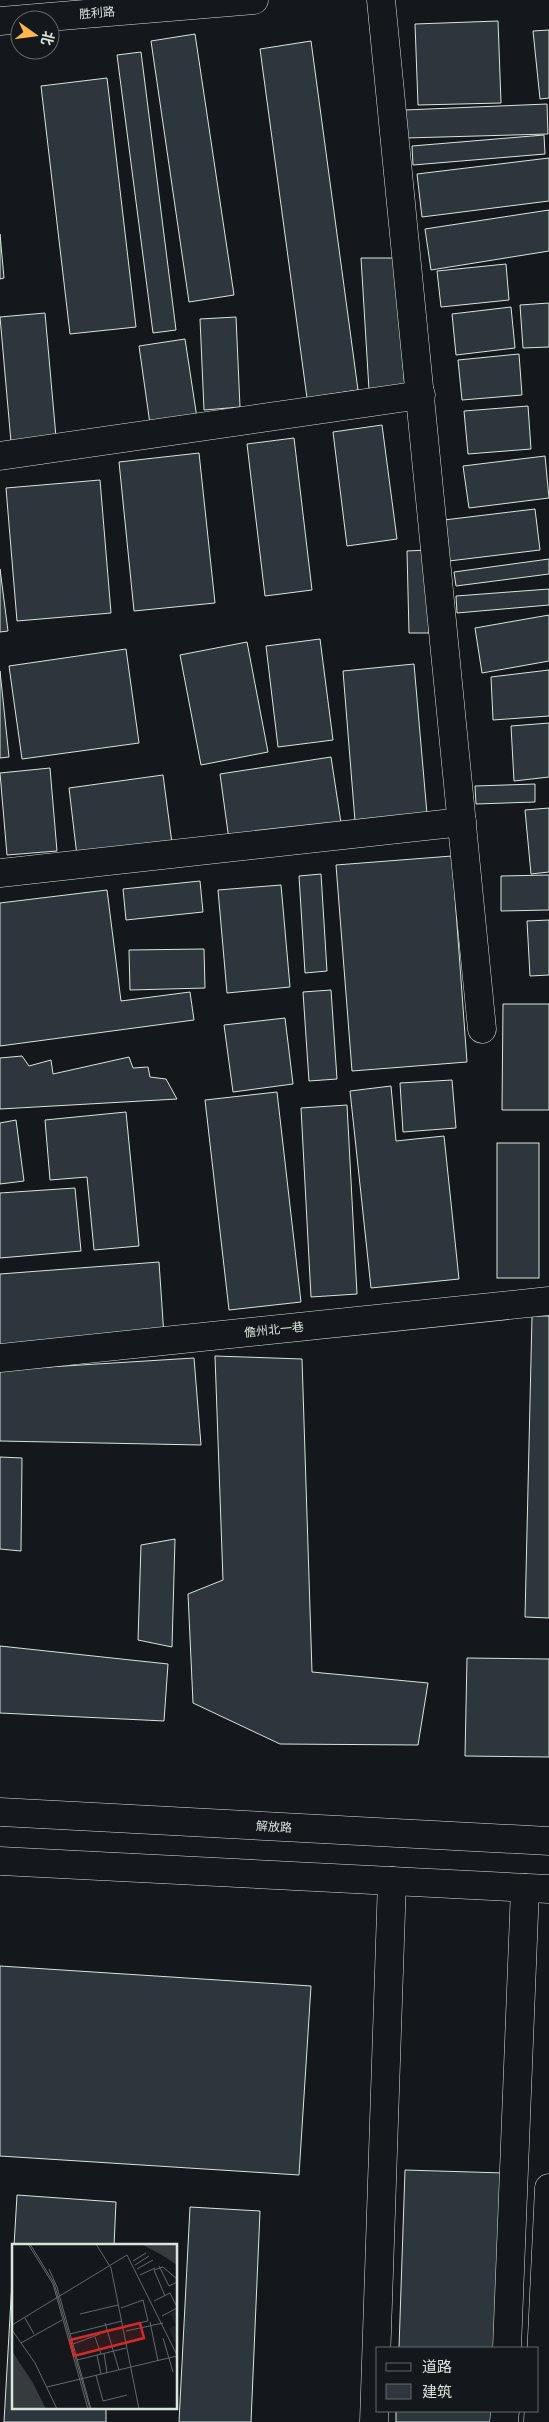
<svg xmlns="http://www.w3.org/2000/svg" width="549" height="2422" viewBox="0 0 549 2422" font-family="Signika,'Noto Sans SC',sans-serif">
  <style>
    .building { fill: #2c363c; stroke: #d8e6dc }
    .lines { fill: none; stroke-linecap: round; stroke-linejoin: round }
    .street-casing { stroke: #d8e6dc; stroke-width: 29 }
    .secondary-casing { stroke: #d8e6dc; stroke-width: 29 }
    .primary-casing { stroke: #d8e6dc; stroke-width: 29 }
    .street { stroke: #14181c; stroke-width: 28 }
    .secondary { stroke: #14181c; stroke-width: 28 }
    .primary { stroke: #14181c; stroke-width: 28 }
    .labels { text-anchor: middle; stroke-width: 4; stroke-linejoin: round; paint-order: stroke }
    .street-label { font-size: 12px; fill: #d8e6dc; stroke: #14181c }
    .inset-road { fill: none; stroke: #626a69; stroke-width: 1 }
    .view { fill: #d62828; fill-opacity: 0.15; stroke: #d62828; stroke-width: 2.5 }
    .inset-edge { fill: none; stroke: #d8e6dc; stroke-width: 2.5 }
  </style>
  <rect width="100%" height="100%" fill="#14181c"/>
  <!-- building -->
  <g class="building">
    <polygon points="498,21 501,103 418,105 415,24"/>
    <polygon points="549,30 549,98 540,99 533,31"/>
    <polygon points="195,34 234,295 189,302 151,41"/>
    <polygon points="311,41 358,390 307,398 260,49"/>
    <polygon points="141,52 176,330 153,333 117,55"/>
    <polygon points="107,78 136,327 70,334 41,86"/>
    <polygon points="547,104 548,134 406,138 405,110"/>
    <polygon points="544,135 545,154 413,165 412,146"/>
    <polygon points="549,158 549,201 422,217 417,174"/>
    <polygon points="549,210 549,251 431,270 425,229"/>
    <polygon points="0,234 4,278 0,279"/>
    <polygon points="361,258 395,258 405,389 369,390"/>
    <polygon points="506,264 509,300 441,307 437,271"/>
    <polygon points="549,303 549,347 523,348 520,305"/>
    <polygon points="511,307 515,348 456,355 452,314"/>
    <polygon points="45,313 56,437 11,442 0,317"/>
    <polygon points="236,317 240,407 204,410 200,319"/>
    <polygon points="185,339 197,418 150,424 139,346"/>
    <polygon points="519,354 522,395 462,400 458,360"/>
    <polygon points="528,406 531,449 468,454 464,411"/>
    <polygon points="382,425 397,539 347,546 333,432"/>
    <polygon points="294,438 312,590 265,596 247,444"/>
    <polygon points="199,453 215,603 134,611 119,462"/>
    <polygon points="545,456 549,498 469,508 463,466"/>
    <polygon points="100,480 111,613 17,621 6,488"/>
    <polygon points="535,509 540,550 449,561 444,520"/>
    <polygon points="427,550 429,633 409,633 407,551"/>
    <polygon points="549,559 549,574 456,586 454,572"/>
    <polygon points="0,569 8,631 0,632"/>
    <polygon points="549,589 549,605 457,613 456,596"/>
    <polygon points="549,615 549,661 482,673 475,628"/>
    <polygon points="320,639 333,740 278,747 266,646"/>
    <polygon points="247,642 268,752 201,765 180,655"/>
    <polygon points="126,649 139,743 22,759 9,666"/>
    <polygon points="414,664 427,814 355,821 343,671"/>
    <polygon points="549,670 549,716 493,720 491,677"/>
    <polygon points="0,671 9,757 0,758"/>
    <polygon points="549,723 549,777 514,781 511,726"/>
    <polygon points="331,757 341,823 229,840 220,774"/>
    <polygon points="50,768 57,851 7,855 0,773"/>
    <polygon points="163,775 172,843 77,856 69,788"/>
    <polygon points="535,784 535,802 476,804 475,786"/>
    <polygon points="549,808 549,872 531,874 525,810"/>
    <polygon points="452,856 467,1062 352,1071 336,865"/>
    <polygon points="321,874 327,971 305,973 299,876"/>
    <polygon points="549,875 549,910 501,911 501,876"/>
    <polygon points="200,881 203,912 126,920 123,889"/>
    <polygon points="281,885 290,987 227,993 218,890"/>
    <polygon points="107,890 121,1001 190,992 194,1020 0,1046 0,903"/>
    <polygon points="549,920 549,975 530,976 527,921"/>
    <polygon points="204,949 205,988 130,990 129,950"/>
    <polygon points="331,990 337,1079 309,1081 303,992"/>
    <polygon points="503,1004 549,1004 549,1110 502,1110"/>
    <polygon points="285,1018 293,1084 233,1092 224,1025"/>
    <polygon points="22,1056 29,1066 51,1060 53,1074 129,1057 133,1068 148,1067 150,1077 166,1079 177,1099 0,1109 0,1058"/>
    <polygon points="452,1080 456,1128 403,1132 400,1083"/>
    <polygon points="391,1086 396,1141 444,1136 459,1279 371,1288 350,1091"/>
    <polygon points="277,1092 301,1302 229,1310 205,1100"/>
    <polygon points="347,1105 357,1294 311,1297 301,1108"/>
    <polygon points="126,1112 139,1246 94,1250 87,1177 50,1180 45,1120"/>
    <polygon points="16,1120 24,1181 0,1184 0,1123"/>
    <rect x="497" y="1143" width="42" height="135"/>
    <polygon points="75,1188 81,1251 0,1258 0,1193"/>
    <polygon points="159,1262 164,1336 0,1348 0,1274"/>
    <polygon points="532,1316 549,1316 549,1618 525,1617"/>
    <polygon points="215,1356 302,1359 312,1672 428,1683 418,1745 280,1744 193,1703 188,1594 223,1580"/>
    <polygon points="194,1358 201,1445 0,1441 0,1370"/>
    <polygon points="0,1457 22,1458 21,1551 0,1549"/>
    <polygon points="175,1539 172,1647 138,1640 141,1545"/>
    <polygon points="0,1646 168,1664 164,1721 0,1713"/>
    <polygon points="467,1658 549,1659 549,1757 465,1756"/>
    <polygon points="0,1966 311,1986 299,2175 0,2156"/>
    <polygon points="405,2170 504,2173 497,2348 399,2348"/>
    <polygon points="17,2195 116,2202 114,2246 14,2246"/>
    <polygon points="190,2207 260,2211 251,2422 179,2422"/>
    <polygon points="14,2246 14,2408 106,2408 106,2422 4,2422"/>
    <rect x="396" y="2411" width="99" height="11"/>
  </g>
  <g class="lines">
    <defs>
      <g id="street">
        <polyline points="381,0 482,1029"/>
        <polyline points="0,456 421,395"/>
        <polyline points="0,873 462,822"/>
        <polyline points="0,1358 549,1301"/>
        <polyline points="507,2348 525,1888"/>
        <polyline points="374,2422 392,1881"/>
        <polyline points="504,2422 505,2411"/>
        <polyline points="538,2422 549,2188"/>
      </g>
      <polyline id="secondary" points="0,21 254,0"/>
      <g id="primary">
        <polyline points="0,1812 549,1841"/>
        <polyline points="0,1861 549,1889"/>
      </g>
    </defs>
    <!-- street casing -->
    <use href="#street" class="street-casing"/>
    <!-- secondary casing -->
    <use href="#secondary" class="secondary-casing"/>
    <!-- primary casing -->
    <use href="#primary" class="primary-casing"/>
    <!-- street -->
    <use href="#street" class="street"/>
    <!-- secondary -->
    <use href="#secondary" class="secondary"/>
    <!-- primary -->
    <use href="#primary" class="primary"/>
  </g>
  <g class="labels">
    <!-- street labels -->
    <g class="street-label">
      <text transform="translate(97 13) rotate(-5)" y="4">胜利路</text>
      <text transform="translate(274 1330) rotate(-6)" y="4">儋州北一巷</text>
      <text transform="translate(274 1827) rotate(3)" y="4">解放路</text>
    </g>
  </g>
  <!-- overview -->
  <g transform="translate(12 2244)">
    <rect width="165" height="165" fill="#14181c"/>
    <path d="M165 66V99H163L157 85 164 81 158 70Z" fill="#202428"/>
    <path d="M129 0H165V21L150 11ZM0 107 21 139 34 165H0Z" fill="#363b3e"/>
    <path class="inset-road" d="M16 0 41 40 76 165M18 0 42 39 78 165M84 0 99 24 127 165M121 17 134 9M123 21 137 12M147 22 157 42 165 38M37 25 45 43 79 165M125 25 141 16M128 31 143 24M153 52 142 26 151 23 165 35M142 57 158 49 165 63M109 64 131 56 136 77 113 82M68 70 106 61M150 72 165 64M13 74 22 90M138 78 146 117M93 79 107 126M0 81 115 11 165 111M0 86 23 119 45 165M114 87 151 79M58 90 110 77M83 93 89 110M151 94 161 128M9 99 50 76M61 100 88 90M92 109 95 129M85 111 89 130M65 116 114 104M84 131 91 157 115 151M35 143 165 112"/>
    <path class="view" d="M128 79 132 94 62 112 58 96Z"/>
    <rect width="165" height="165" class="inset-edge"/>
  </g>
  <!-- legend -->
  <rect x="376" y="2347" width="162" height="65" fill="#14181c" stroke="#626a69"/>
  <rect x="386" y="2363" width="25" height="8" fill="#14181c" stroke="#626a69"/>
  <text x="422" y="2372" font-size="15" fill="#d8e6dc">道路</text>
  <rect x="386" y="2384" width="25" height="15" fill="#2c363c" stroke="#626a69"/>
  <text x="422" y="2397" font-size="15" fill="#d8e6dc">建筑</text>
  <!-- north arrow -->
  <g transform="translate(35 35) rotate(104)"><circle r="24" fill="#14181c" stroke="#626a69"/>
  <path d="M0-4L9 19L0 12L-9 19Z" fill="#ffb74d"/>
  <text y="-8" font-size="14" font-weight="bold" text-anchor="middle" fill="#d8e6dc">北</text>
  </g>
</svg>
